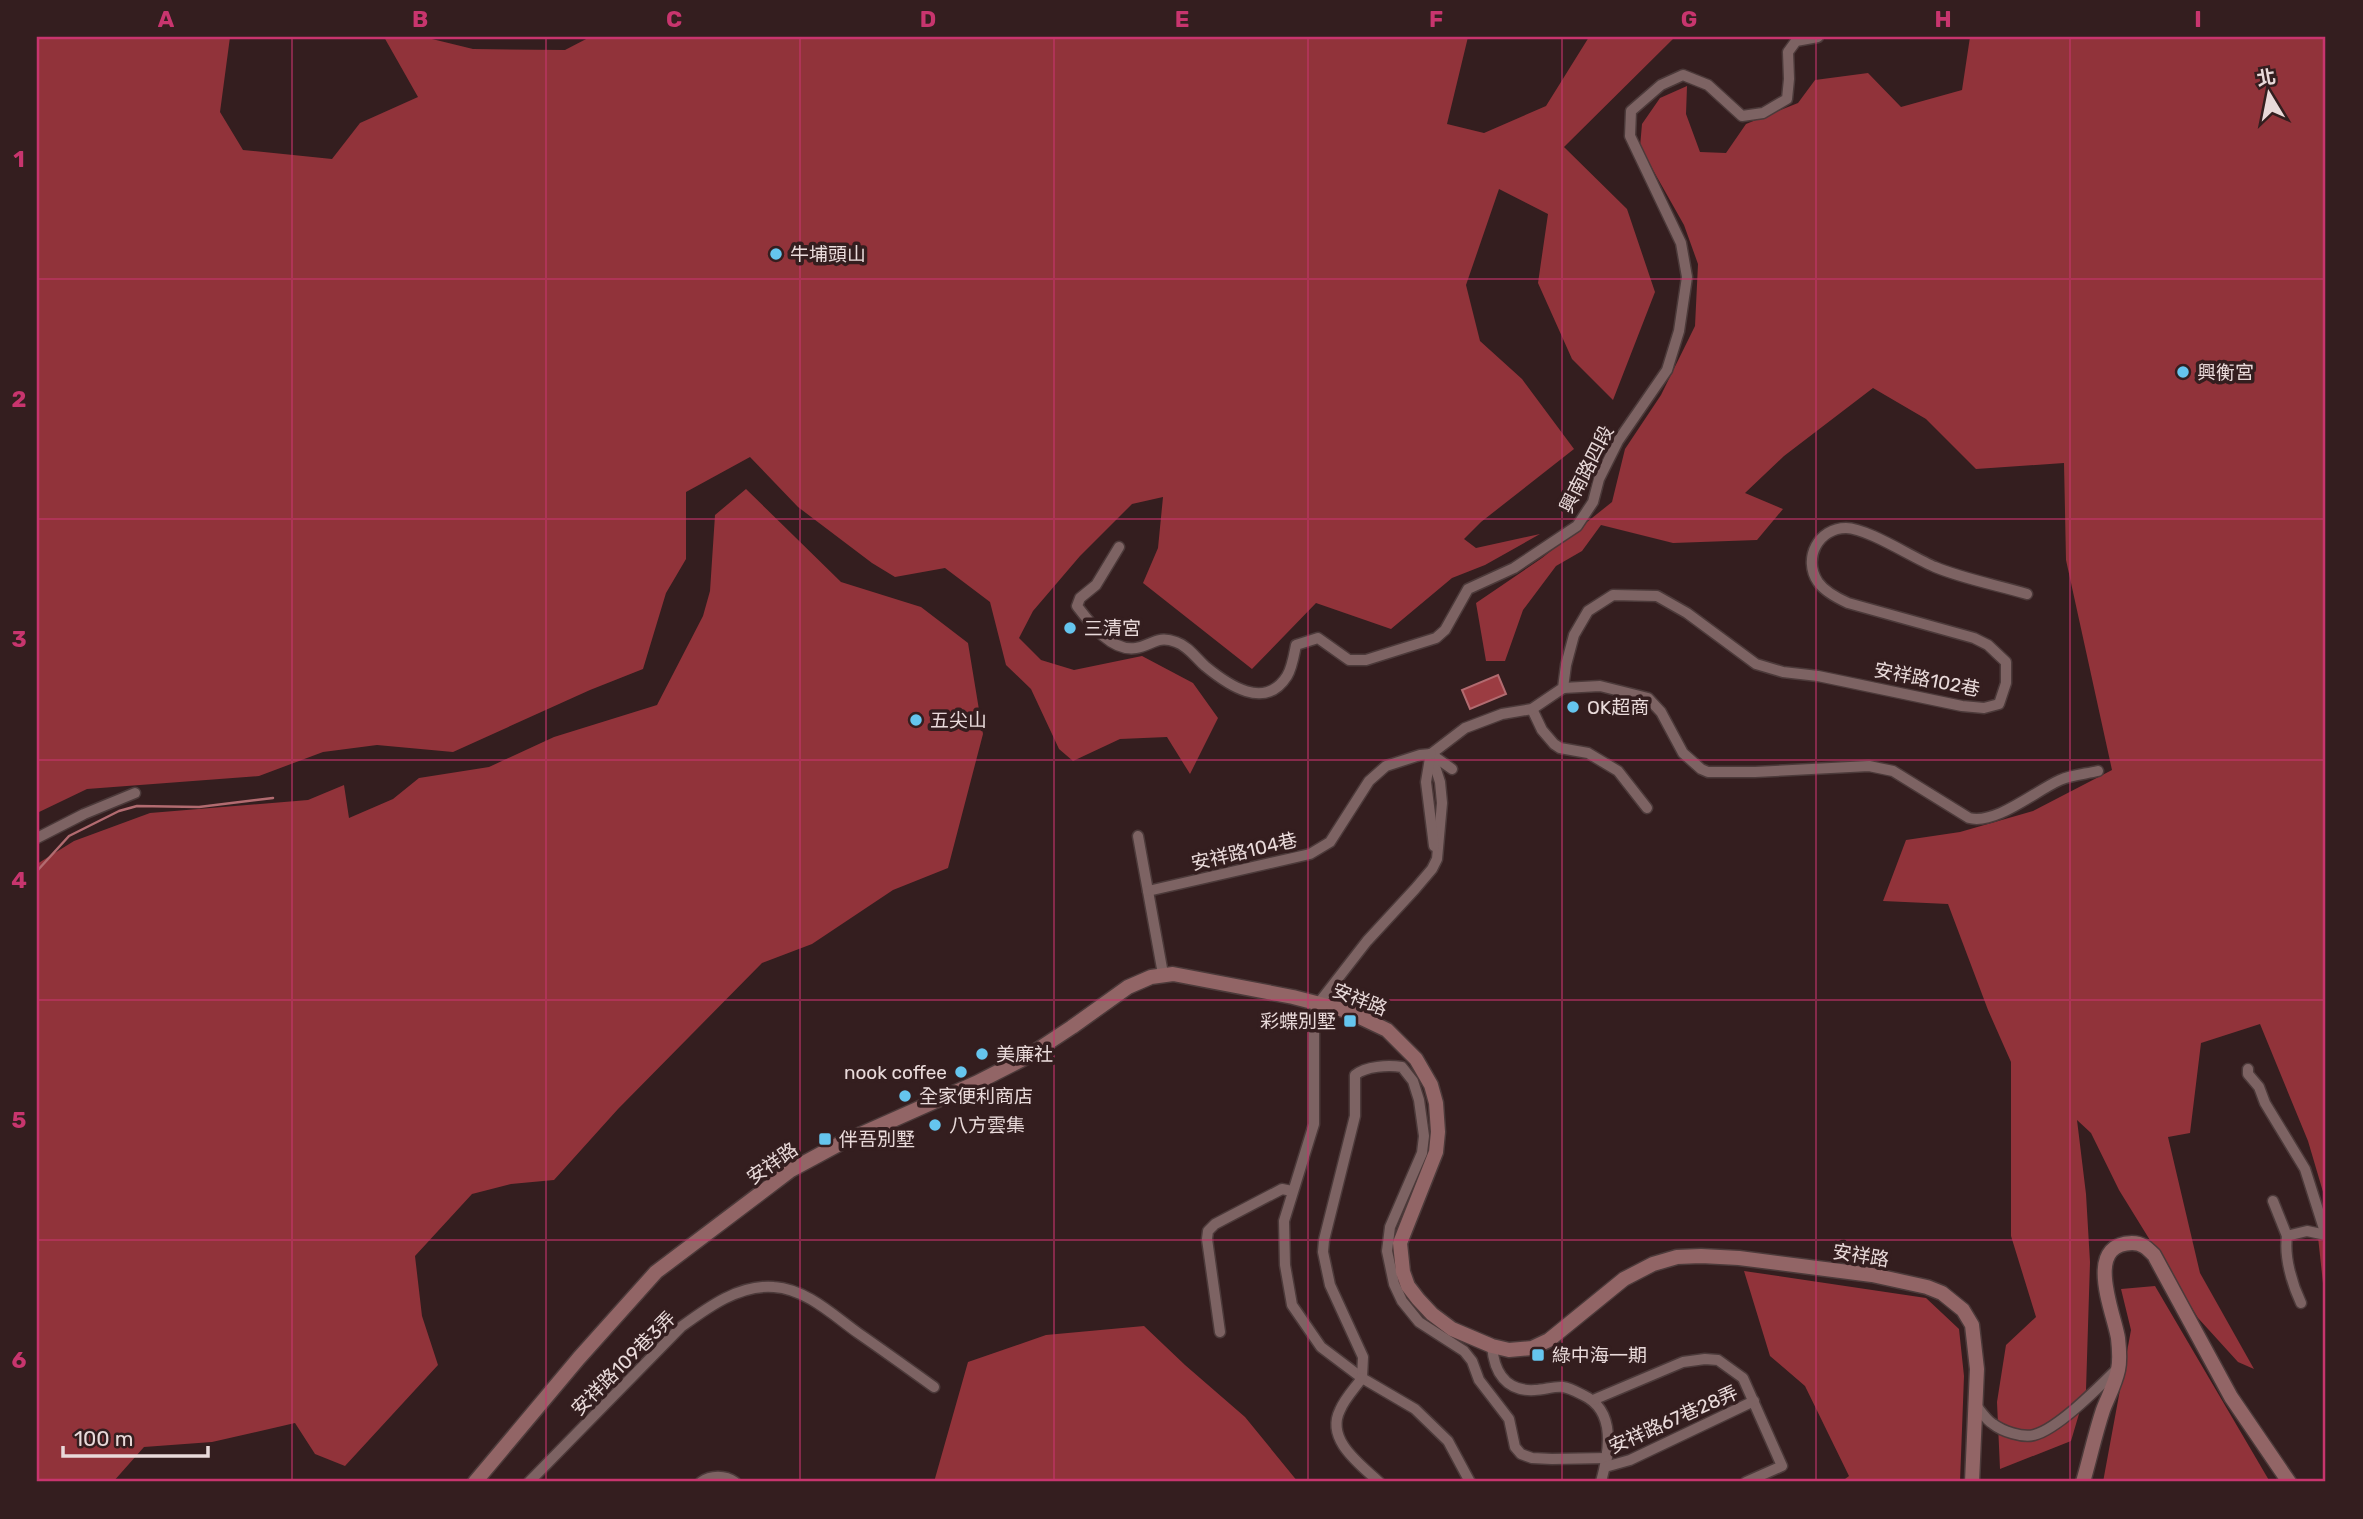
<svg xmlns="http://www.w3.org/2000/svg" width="2363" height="1519" viewBox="0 0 2363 1519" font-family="Rubik,'Noto Sans TC',sans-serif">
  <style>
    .forest { fill: #91333a }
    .water { fill: #9b3c42; stroke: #b26b70; stroke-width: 2 }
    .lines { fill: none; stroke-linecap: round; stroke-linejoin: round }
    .stream { stroke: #b26b70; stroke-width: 2.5 }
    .street-casing { stroke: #4c3a3a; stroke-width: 13 }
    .secondary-casing { stroke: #4c3a3a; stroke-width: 17 }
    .street { stroke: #7d6363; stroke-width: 10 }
    .secondary { stroke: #926566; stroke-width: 14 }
    .grid { fill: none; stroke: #c8356e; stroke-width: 2; stroke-opacity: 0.55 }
    .poi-dot { fill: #65c5ee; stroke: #341e1f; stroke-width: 2.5 }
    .labels { text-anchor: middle; stroke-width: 7; stroke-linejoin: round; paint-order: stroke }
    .poi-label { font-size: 19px; fill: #e9dada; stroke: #341e1f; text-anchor: start }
    .street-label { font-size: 19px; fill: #e9dada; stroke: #341e1f }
    .neatline { fill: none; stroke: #c8356e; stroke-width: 2.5 }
    .grid-label { font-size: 23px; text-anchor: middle; font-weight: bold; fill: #c8356e }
  </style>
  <rect width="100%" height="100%" fill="#341e1f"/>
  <!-- forest -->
  <g class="forest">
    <polygon points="37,37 230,37 220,112 243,150 332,159 360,123 418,97 384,37 431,37 432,39 473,49 565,50 590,37 1468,37 1447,124 1484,133 1546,106 1589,37 1675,37 1564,147 1627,209 1655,292 1613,400 1572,359 1538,283 1548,214 1499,189 1466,285 1480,341 1522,379 1574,449 1481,522 1464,539 1476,548 1540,534 1485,565 1452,578 1391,629 1316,603 1252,669 1143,583 1158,548 1163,497 1132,504 1080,556 1033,611 1019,638 1041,660 1074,670 1142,656 1193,683 1218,718 1190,774 1167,737 1120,739 1073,761 1059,749 1031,689 1006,665 990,602 945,568 895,577 872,563 798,507 750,457 686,492 686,559 666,593 643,669 590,690 453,752 377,745 323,752 259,776 87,789 37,813"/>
    <polygon points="1970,37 2326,37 2326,1202 2308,1141 2260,1024 2201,1043 2190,1133 2168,1137 2200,1273 2254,1369 2238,1362 2198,1318 2119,1190 2091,1133 2077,1120 2086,1194 2090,1262 2086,1390 2071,1441 2000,1469 1997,1402 2006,1345 2036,1317 2011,1236 2011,1062 1988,1010 1948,904 1883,901 1906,840 1960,832 2033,811 2112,770 2066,560 2064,463 1976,469 1926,419 1873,388 1784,456 1745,493 1783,509 1757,540 1673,543 1601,525 1582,551 1556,566 1523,610 1505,661 1486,661 1476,603 1542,558 1612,502 1625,449 1661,395 1695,326 1698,264 1684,225 1640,147 1642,124 1660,98 1687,86 1686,114 1700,152 1726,153 1746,124 1798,103 1815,80 1868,73 1901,107 1962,90"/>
    <polygon points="746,489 841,582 921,607 968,643 983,734 948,868 893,890 812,944 762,963 618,1109 554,1180 511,1184 472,1194 415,1256 422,1316 438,1365 345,1466 315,1454 295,1423 212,1442 144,1447 113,1482 37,1482 37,864 74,841 150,813 308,800 344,785 349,818 393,799 419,778 489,767 554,737 657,705 703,616 710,591 715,515"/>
    <polygon points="2318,1237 2326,1244 2326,1311"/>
    <polygon points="1744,1271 1926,1298 1959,1329 1964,1376 1960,1482 1841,1482 1849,1476 1805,1386 1770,1356"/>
    <polygon points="2155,1286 2270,1482 2103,1482 2131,1330 2121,1289"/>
    <polygon points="1144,1326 1185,1365 1245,1417 1298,1482 934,1482 968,1362 1046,1335"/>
  </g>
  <!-- water -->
  <polygon class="water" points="1498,675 1506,694 1470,709 1462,690"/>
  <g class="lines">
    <!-- stream -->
    <polyline class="stream" points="37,871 69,836 119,811 137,806 199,807 273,798"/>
    <defs>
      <g id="street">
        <path d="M1119 547 1096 585 1080 598 1077 606C1090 623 1111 652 1136 648 1153 645 1157 635 1176 642 1188 646 1196 658 1205 666 1228 685 1265 711 1287 676 1292 668 1294 655 1296 645L1318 638 1349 660H1366L1436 638 1445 630 1468 589 1514 568 1577 526 1593 502 1599 479 1618 441 1667 370 1679 331 1687 277 1681 243 1630 136 1631 111 1661 85 1683 75 1708 85 1742 116 1763 113 1787 99 1789 79 1788 52 1796 41 1818 37"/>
        <path d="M1563 688 1600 686 1648 698 1661 712 1683 753 1701 769 1708 772H1755L1869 766 1893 771 1969 818C1996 825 2035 791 2060 780 2071 775 2085 774 2098 771"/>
        <polyline points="1532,709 1542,730 1554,744 1560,748 1588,753 1618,771 1647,808"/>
        <path d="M1431 754 1465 728 1502 714 1532 709 1563 688 1566 665 1574 635 1588 611 1613 595 1657 596 1687 613 1756 664 1783 672 1818 676 1962 706 1984 708 1999 704 2006 683V662L1988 645 1974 638 1848 603C1837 598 1825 592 1818 582 1802 558 1819 528 1846 528 1867 528 1913 558 1935 567 1964 579 1997 585 2027 594"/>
        <polyline points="1431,754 1440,782 1442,803 1437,859 1432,869 1415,889 1367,941 1318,1004 1314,1016 1314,1124 1284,1221 1285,1265 1292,1305 1321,1347 1362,1378 1415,1409 1448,1441 1470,1482"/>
        <polyline points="1431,754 1452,769"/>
        <polyline points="1430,758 1426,782 1434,846"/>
        <polyline points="1138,836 1163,974"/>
        <polyline points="37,838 84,814 135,793"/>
        <polyline points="1148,891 1310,854 1330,842 1369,781 1386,766 1420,755 1431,754"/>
        <polyline points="2248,1069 2248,1074 2259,1087 2265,1103 2305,1169 2326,1235"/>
        <polyline points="2273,1201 2287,1236"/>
        <path d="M2301 1303C2292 1284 2284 1257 2287 1236L2307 1231 2326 1235"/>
        <polyline points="1220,1332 1207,1239 1208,1231 1215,1224 1282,1189 1292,1191"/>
        <path d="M1492 1346C1494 1372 1506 1392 1535 1390 1544 1390 1554 1386 1563 1387 1570 1388 1577 1392 1583 1395 1617 1411 1609 1452 1601 1482"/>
        <path d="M1362 1378 1363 1357 1330 1285 1323 1252 1324 1240 1355 1116V1075C1366 1066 1388 1065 1402 1067L1413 1081 1419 1100 1424 1136 1422 1153 1390 1227 1387 1251 1394 1284 1402 1301 1419 1322 1464 1351 1472 1361 1479 1380 1509 1419 1515 1447 1521 1454 1532 1458 1552 1459 1607 1458"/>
        <path d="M1362 1378C1355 1388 1345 1398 1340 1410 1325 1440 1361 1465 1379 1482"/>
        <polyline points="1593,1400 1683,1362 1705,1359 1718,1360 1743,1378 1782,1466 1746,1482"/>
        <path d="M1975 1404C1980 1410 1986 1420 1993 1424 2002 1431 2022 1438 2034 1435 2058 1429 2100 1386 2118 1368"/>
        <polyline points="1605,1467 1630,1460 1754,1401"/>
        <path d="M529 1482 681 1327C707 1308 739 1284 774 1287 806 1289 833 1315 858 1333 884 1351 909 1369 934 1387"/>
        <path d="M701 1482C711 1475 725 1475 735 1482"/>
      </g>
      <g id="secondary">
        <polyline points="475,1482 579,1358 656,1272 791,1170 841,1143 976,1083 1025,1058 1072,1027 1128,987 1151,977 1173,974 1293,997 1347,1011 1387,1030 1416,1059 1431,1085 1436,1103 1438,1132 1436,1152 1400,1243 1403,1272 1408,1286 1418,1299 1432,1314 1452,1329 1492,1346 1509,1350 1532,1348 1549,1340 1624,1279 1653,1264 1677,1257 1701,1256 1739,1258 1872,1275 1927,1287 1942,1293 1963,1310 1972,1325 1977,1369 1972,1482"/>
        <path d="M2083 1482C2090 1458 2095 1434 2103 1410 2108 1397 2115 1384 2118 1370 2120 1361 2119 1347 2118 1338 2114 1313 2083 1244 2132 1243 2142 1243 2147 1248 2154 1255L2231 1397 2289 1482"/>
      </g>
    </defs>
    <!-- street casing -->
    <use href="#street" class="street-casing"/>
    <!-- secondary casing -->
    <use href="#secondary" class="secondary-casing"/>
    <!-- street -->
    <use href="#street" class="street"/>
    <!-- secondary -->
    <use href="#secondary" class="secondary"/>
  </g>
  <!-- grid -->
  <path class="grid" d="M292 37V1482M546 37V1482M800 37V1482M1054 37V1482M1308 37V1482M1562 37V1482M1816 37V1482M2070 37V1482M37 279H2326M37 519H2326M37 760H2326M37 1000H2326M37 1240H2326"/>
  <!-- markers -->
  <g class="poi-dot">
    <circle cx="776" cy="254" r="7"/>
    <circle cx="2183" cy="372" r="7"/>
    <circle cx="1070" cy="628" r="7"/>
    <circle cx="1573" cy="707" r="7"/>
    <circle cx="916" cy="720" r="7"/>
    <rect x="1343" y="1014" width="14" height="14" rx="3.5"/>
    <circle cx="982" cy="1054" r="7"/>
    <circle cx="961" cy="1072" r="7"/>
    <circle cx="905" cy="1096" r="7"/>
    <circle cx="935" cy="1125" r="7"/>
    <rect x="818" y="1132" width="14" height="14" rx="3.5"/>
    <rect x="1531" y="1348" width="14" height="14" rx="3.5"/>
  </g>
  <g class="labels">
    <!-- poi labels -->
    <g class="poi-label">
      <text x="790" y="261">牛埔頭山</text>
      <text x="2197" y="379">興衡宮</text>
      <text x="1084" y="635">三清宮</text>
      <text x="1587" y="714">OK超商</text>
      <text x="930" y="727">五尖山</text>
      <text x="1336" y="1028" text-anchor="end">彩蝶別墅</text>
      <text x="996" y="1061">美廉社</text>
      <text x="947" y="1079" text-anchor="end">nook coffee</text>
      <text x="919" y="1103">全家便利商店</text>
      <text x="949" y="1132">八方雲集</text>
      <text x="839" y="1146">伴吾別墅</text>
      <text x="1552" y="1362">綠中海一期</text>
    </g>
    <!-- street labels -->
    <g class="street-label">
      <text transform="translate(1586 469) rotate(-63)" y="7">興南路四段</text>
      <text transform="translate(1927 679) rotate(11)" y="7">安祥路102巷</text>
      <text transform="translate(1244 851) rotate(-13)" y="7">安祥路104巷</text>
      <text transform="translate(1360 999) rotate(21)" y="7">安祥路</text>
      <text transform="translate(772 1163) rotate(-35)" y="7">安祥路</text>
      <text transform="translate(1861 1255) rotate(9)" y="7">安祥路</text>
      <text transform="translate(623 1363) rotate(-45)" y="7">安祥路109巷3弄</text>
      <text transform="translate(1673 1419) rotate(-24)" y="7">安祥路67巷28弄</text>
    </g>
  </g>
  <!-- border -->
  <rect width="2363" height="1519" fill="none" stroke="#341e1f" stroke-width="77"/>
  <!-- north arrow -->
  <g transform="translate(2269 94) rotate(350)" stroke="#341e1f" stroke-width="5" paint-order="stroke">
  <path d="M0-5L12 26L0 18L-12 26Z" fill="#e9dada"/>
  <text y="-10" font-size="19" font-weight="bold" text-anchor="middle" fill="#e9dada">北</text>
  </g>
  <!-- scale -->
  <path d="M63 1446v10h145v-10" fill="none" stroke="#e9dada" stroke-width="3.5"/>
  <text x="74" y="1446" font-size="21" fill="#e9dada" stroke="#341e1f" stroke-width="5" paint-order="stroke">100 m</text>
  <rect x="38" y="38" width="2286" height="1442" class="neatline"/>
  <g class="grid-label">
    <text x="166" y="27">A</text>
    <text x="420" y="27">B</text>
    <text x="674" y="27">C</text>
    <text x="928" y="27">D</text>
    <text x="1182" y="27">E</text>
    <text x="1436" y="27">F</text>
    <text x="1689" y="27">G</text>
    <text x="1943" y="27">H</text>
    <text x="2198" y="27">I</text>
    <text x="19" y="167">1</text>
    <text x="19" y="407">2</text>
    <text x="19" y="647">3</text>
    <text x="19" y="888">4</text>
    <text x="19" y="1128">5</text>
    <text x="19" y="1368">6</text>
  </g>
</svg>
